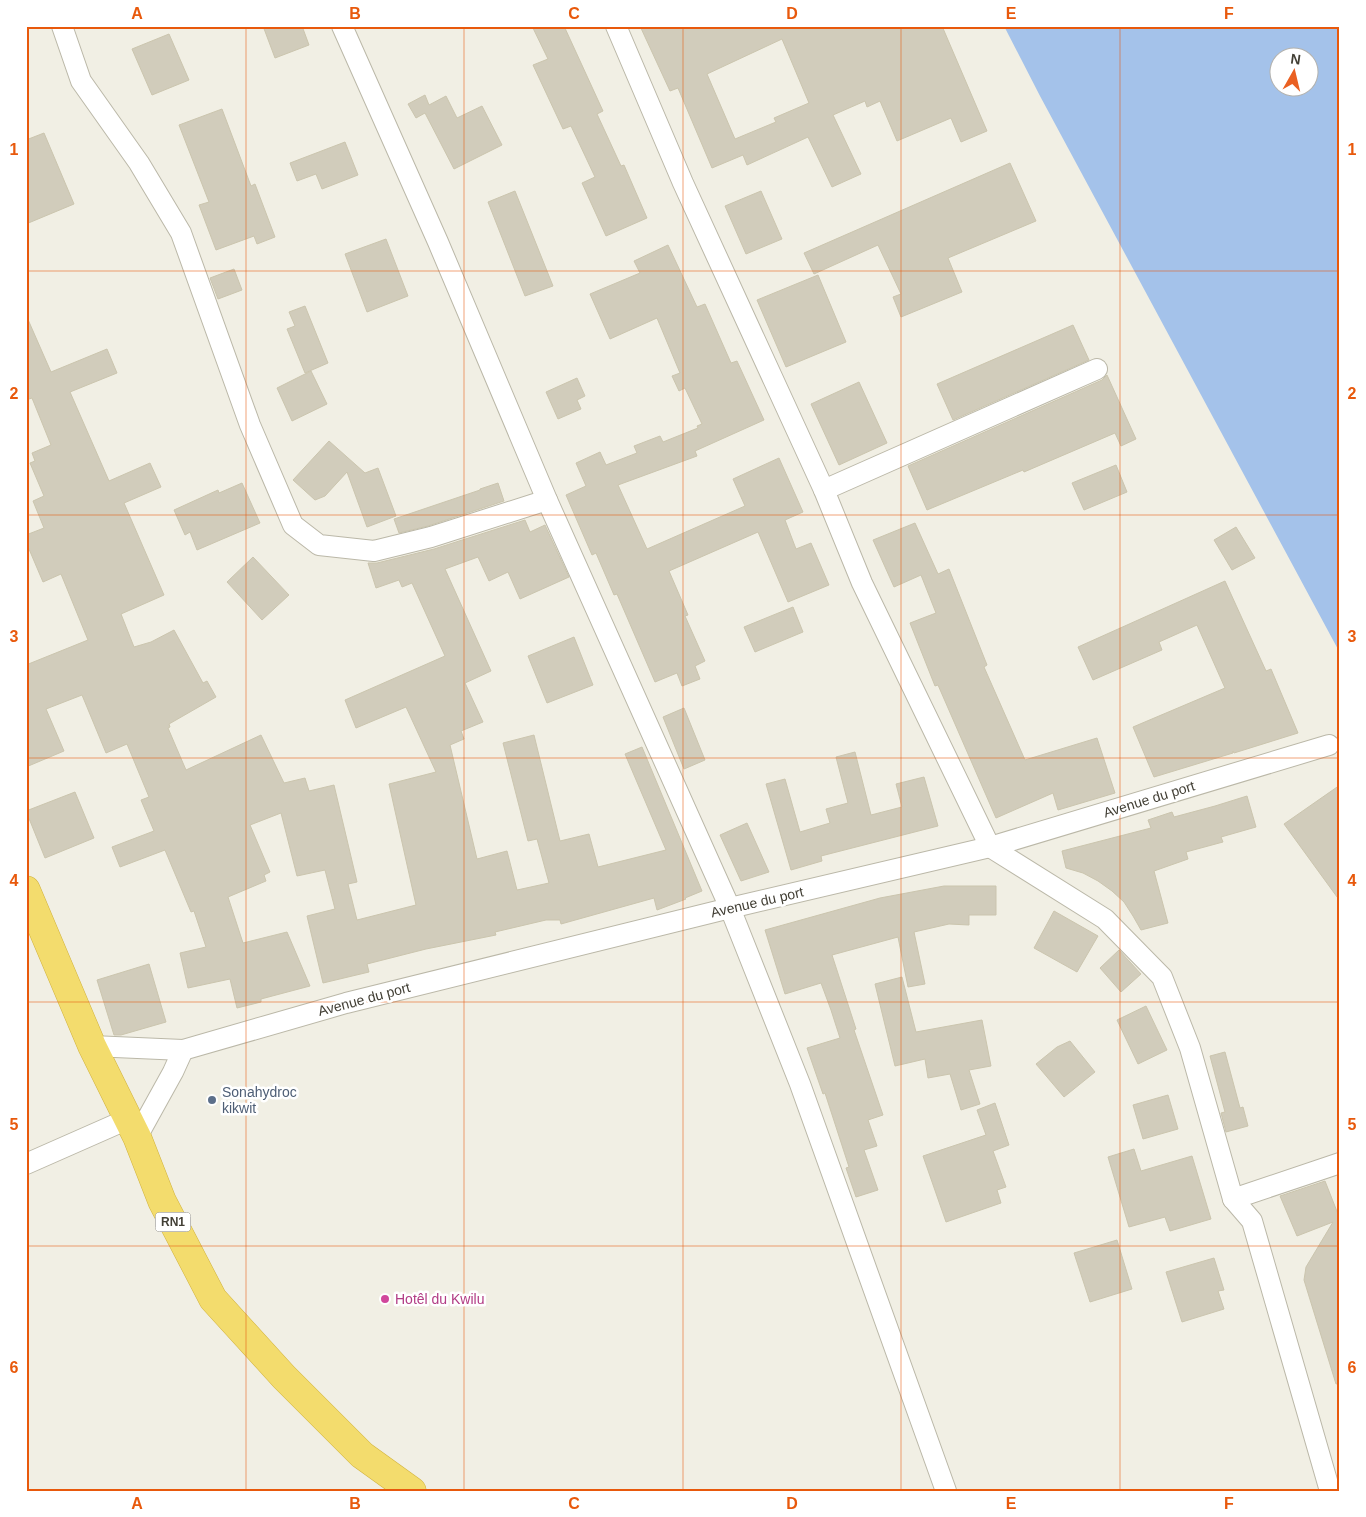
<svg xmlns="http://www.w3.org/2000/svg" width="1366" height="1517" viewBox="0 0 1366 1517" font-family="Arial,sans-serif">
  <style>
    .water { fill: #a4c2ea; fill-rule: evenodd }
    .building { fill: #d1ccbb; stroke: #cbc5ae; fill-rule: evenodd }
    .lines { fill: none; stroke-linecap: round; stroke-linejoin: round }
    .minor-casing { stroke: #bbb8a8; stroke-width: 22 }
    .highway-casing { stroke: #d1b23e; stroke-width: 29 }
    .minor { stroke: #fff; stroke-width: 20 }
    .highway { stroke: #f3dc6d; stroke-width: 28 }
    .grid { fill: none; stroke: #e8590c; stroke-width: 1; stroke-opacity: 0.55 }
    .service-dot { fill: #5c6f8a; stroke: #fff; stroke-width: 2 }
    .hotel-dot { fill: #d1479c; stroke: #fff; stroke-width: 2 }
    .labels { text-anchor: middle; stroke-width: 5; stroke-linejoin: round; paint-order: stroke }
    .shield { fill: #fff; stroke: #7b7972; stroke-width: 1 }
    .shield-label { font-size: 12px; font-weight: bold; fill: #423f35 }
    .street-label { font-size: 14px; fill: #423f35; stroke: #fff }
    .service-label { font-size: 14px; fill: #4e5e75; stroke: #fff; text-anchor: start }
    .hotel-label { font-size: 14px; fill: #b23c85; stroke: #fff; text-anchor: start }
    .neatline { fill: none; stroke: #e8590c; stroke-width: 2 }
    .grid-label { font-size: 16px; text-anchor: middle; font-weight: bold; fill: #e8590c }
  </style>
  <rect width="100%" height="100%" fill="#f1efe4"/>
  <!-- water -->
  <path class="water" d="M1004 26H1340V653L1040 96ZM1278 58H1308V88H1278Z"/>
  <!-- building -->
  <g class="building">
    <polygon points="263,26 302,26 309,45 275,58"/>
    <polygon points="532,26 564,26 603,111 597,114 621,166 624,165 647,218 606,236 582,183 595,177 571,126 563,129 533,65 548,59"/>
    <path d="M640 26H942L987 131 961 142 951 118 897 141 880 101 867 107 865 101 833 115 861 174 832 187 808 137 747 165 743 155 712 168 678 88 670 91ZM782 39 809 103 774 118 776 122 735 139 707 74Z"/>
    <polygon points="169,34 189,80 152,95 132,49"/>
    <polygon points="425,95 429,105 446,96 457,118 482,106 502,145 454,169 425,113 416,118 408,104"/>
    <polygon points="222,109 251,186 255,184 275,237 257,244 254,236 216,250 199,205 209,202 179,125"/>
    <polygon points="44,133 74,204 26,224 26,140"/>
    <polygon points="345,142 358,175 322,189 316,174 297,181 290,163"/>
    <polygon points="1010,163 1036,221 948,258 962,292 901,317 893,297 901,294 878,245 814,274 804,253"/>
    <polygon points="515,191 553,286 525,296 488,202"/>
    <polygon points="761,191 782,239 746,254 725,206"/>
    <polygon points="386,239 408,296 367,312 345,254"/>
    <polygon points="668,245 697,307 705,304 731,363 737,361 764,420 695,451 697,456 618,485 647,549 745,506 733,479 779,458 803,512 785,520 796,549 811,543 829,585 788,602 758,532 669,571 688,615 685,616 705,661 695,666 700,679 682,686 677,673 655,682 617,594 614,595 596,553 592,555 566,495 586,486 576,463 600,452 606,465 637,453 634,446 660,436 663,442 698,428 697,426 702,424 685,388 679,391 672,376 680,373 657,318 610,339 590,294 640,273 634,261"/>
    <polygon points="234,269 242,290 218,299 210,278"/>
    <polygon points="818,275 846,342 786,367 757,300"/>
    <polygon points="305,306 328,363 305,373 287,329 295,326 289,312"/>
    <polygon points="26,315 51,372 107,349 117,373 70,392 109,481 150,463 161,487 124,503 164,595 121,614 134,647 151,642 174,630 203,683 207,681 216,697 169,724 170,727 168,728 186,770 261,735 284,783 305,778 309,791 334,785 357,882 348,884 357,920 416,905 389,784 436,772 406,707 356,728 345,700 445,656 412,583 402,587 399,580 376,588 368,563 377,563 434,549 525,520 530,532 545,525 569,577 520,599 508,572 489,581 478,557 445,569 491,671 465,683 483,722 461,731 464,739 450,745 477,859 507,851 517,890 549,883 537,839 528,841 503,743 534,735 560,841 589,834 598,867 666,850 625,754 642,747 702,891 685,898 686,899 657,910 654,898 561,924 560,920 546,920 495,932 496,935 426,949 367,964 369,972 323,983 307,916 335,909 325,870 297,876 281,813 250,825 270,872 264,875 266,881 228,897 243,943 287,932 310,986 261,999 261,1002 237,1008 230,979 188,988 180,953 206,947 194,911 191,912 165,850 120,867 112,847 154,831 141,800 149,797 127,744 106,753 82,695 46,709 64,751 26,767 26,665 88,640 61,574 43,582 26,542 26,535 44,528 33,501 44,496 30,463 35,461 32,453 51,445 32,398 26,400"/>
    <polygon points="1073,325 1089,360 953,420 937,384"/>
    <polygon points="311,371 327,404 292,421 277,388"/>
    <polygon points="1107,375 1136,439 1121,446 1115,433 1024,472 1023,470 927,510 908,466 1102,380"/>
    <polygon points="577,378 585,396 577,400 581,409 558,419 546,392"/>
    <polygon points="859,382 887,443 839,465 811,404"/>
    <polygon points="329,441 365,473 378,468 396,516 367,527 347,472 325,496 315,500 293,480"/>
    <polygon points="1116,465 1127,492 1084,510 1072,483"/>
    <polygon points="242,483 260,523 197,550 190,532 185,535 174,510 218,490 219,493"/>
    <polygon points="498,483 504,501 428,526 399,533 394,519 480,490 480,489"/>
    <polygon points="915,523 938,574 949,569 987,665 984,667 1025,760 1097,738 1115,793 1058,810 1053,793 996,818 938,685 935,686 910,623 936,613 921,575 894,587 873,540"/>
    <polygon points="1236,527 1255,558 1232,570 1214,540"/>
    <polygon points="253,557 289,595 262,620 227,582"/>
    <polygon points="1225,581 1266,671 1271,669 1298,733 1234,753 1233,751 1233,753 1154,777 1133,727 1225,688 1197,625 1159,642 1162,650 1093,680 1078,647"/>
    <polygon points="793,607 803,632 755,652 744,627"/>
    <polygon points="574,637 593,685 547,703 528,656"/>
    <polygon points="684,708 705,760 684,769 663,717"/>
    <polygon points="855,752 871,815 902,807 896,784 924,777 938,826 821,856 822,861 791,870 766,784 785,779 800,832 830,823 826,809 848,803 836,757"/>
    <polygon points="1340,785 1340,901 1284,824"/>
    <polygon points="75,792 94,838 45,858 26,811"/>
    <polygon points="1247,796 1256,827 1221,837 1223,842 1186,852 1188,859 1154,871 1168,923 1141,930 1133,916 1124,902 1112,891 1098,881 1083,873 1066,868 1062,851 1151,828 1148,820 1172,812 1174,817 1215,806"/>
    <polygon points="747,823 769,872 741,881 720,835"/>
    <polygon points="944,886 996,886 996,915 969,915 969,925 949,924 914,932 925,984 908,987 898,937 832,955 856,1029 854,1030 883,1115 868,1120 877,1146 864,1150 878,1190 856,1197 846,1168 849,1167 825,1093 823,1094 807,1048 840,1038 831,1010 821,983 785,994 765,930 880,898"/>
    <polygon points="1054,911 1098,936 1077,972 1034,948"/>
    <polygon points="1119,950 1141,974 1121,992 1100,968"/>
    <polygon points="149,964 166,1022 121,1035 114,1035 97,980"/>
    <polygon points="902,977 916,1032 982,1020 991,1066 969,1070 980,1104 961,1110 950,1074 928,1078 925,1059 895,1066 875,984"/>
    <polygon points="1146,1006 1167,1050 1138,1064 1117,1020"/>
    <polygon points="1070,1041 1095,1072 1064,1097 1036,1064 1057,1047"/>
    <polygon points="1225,1052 1240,1108 1243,1107 1248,1126 1226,1132 1221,1113 1225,1112 1210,1056"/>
    <polygon points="1168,1095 1178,1129 1143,1139 1133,1105"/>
    <polygon points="995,1103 1009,1145 993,1151 1006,1187 997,1190 1001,1203 946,1222 923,1156 986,1135 977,1110"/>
    <polygon points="1134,1149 1141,1171 1192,1156 1211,1219 1170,1231 1165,1217 1129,1227 1108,1157"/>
    <polygon points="1325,1181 1338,1214 1340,1211 1340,1383 1336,1384 1304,1280 1306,1267 1333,1222 1297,1236 1280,1196"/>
    <polygon points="1117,1240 1132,1289 1090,1302 1074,1253"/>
    <polygon points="1214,1258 1224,1290 1218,1291 1224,1309 1182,1322 1166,1272"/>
  </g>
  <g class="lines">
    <defs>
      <g id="minor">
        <polyline points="62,26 81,81 139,163 181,233 250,425 293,525 319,545 374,551 431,537 547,500"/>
        <polyline points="342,26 438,242 547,500 730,908 800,1084 946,1491"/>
        <polyline points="616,26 683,183 824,490 862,583 990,847 1105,919 1162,977 1190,1048 1233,1199 1252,1221 1330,1491"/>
        <polyline points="824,490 1097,369"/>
        <polyline points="92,1046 183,1050 346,1003 730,908 990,847 1329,745"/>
        <polyline points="137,1137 173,1072 183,1050"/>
        <polyline points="26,1164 128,1119"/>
        <polyline points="1233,1199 1340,1163"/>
      </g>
      <polyline id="highway" points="26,890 92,1046 137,1137 162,1201 213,1299 284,1377 362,1455 412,1491"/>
    </defs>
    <!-- minor casing -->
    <use href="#minor" class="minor-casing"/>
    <!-- highway casing -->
    <use href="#highway" class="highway-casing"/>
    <!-- minor -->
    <use href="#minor" class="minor"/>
    <!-- highway -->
    <use href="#highway" class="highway"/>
  </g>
  <!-- grid -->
  <path class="grid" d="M246 26V1491M464 26V1491M683 26V1491M901 26V1491M1120 26V1491M26 271H1340M26 515H1340M26 758H1340M26 1002H1340M26 1246H1340"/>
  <!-- markers -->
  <circle class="service-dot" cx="212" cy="1100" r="5"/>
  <circle class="hotel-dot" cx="385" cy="1299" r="5"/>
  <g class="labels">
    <!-- shield labels -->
    <rect class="shield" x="155.5" y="1212.5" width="35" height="19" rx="4"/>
    <g class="shield-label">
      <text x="173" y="1226">RN1</text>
    </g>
    <!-- street labels -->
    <g class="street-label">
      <text transform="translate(1149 799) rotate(-17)" y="5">Avenue du port</text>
      <text transform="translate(757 902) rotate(-13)" y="5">Avenue du port</text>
      <text transform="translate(364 999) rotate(-15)" y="5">Avenue du port</text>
    </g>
    <!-- service labels -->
    <g class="service-label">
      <text x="222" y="1097">Sonahydroc<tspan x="222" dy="16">kikwit</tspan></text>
    </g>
    <!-- hotel labels -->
    <g class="hotel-label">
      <text x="395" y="1304">Hotêl du Kwilu</text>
    </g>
  </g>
  <!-- border -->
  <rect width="1366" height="1517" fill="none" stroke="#ffffff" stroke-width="55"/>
  <!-- north arrow -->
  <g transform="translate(1294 72) rotate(8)"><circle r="24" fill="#ffffff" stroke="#b3b2ae"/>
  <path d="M0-4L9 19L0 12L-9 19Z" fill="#ea6022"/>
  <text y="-8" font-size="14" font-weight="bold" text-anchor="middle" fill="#423f35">N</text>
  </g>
  <rect x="28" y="28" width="1310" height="1462" class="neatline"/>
  <g class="grid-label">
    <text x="137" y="19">A</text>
    <text x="355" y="19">B</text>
    <text x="574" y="19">C</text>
    <text x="792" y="19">D</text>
    <text x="1011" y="19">E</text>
    <text x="1229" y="19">F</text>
    <text x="14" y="155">1</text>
    <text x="1352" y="155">1</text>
    <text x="14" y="399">2</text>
    <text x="1352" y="399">2</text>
    <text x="14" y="642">3</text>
    <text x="1352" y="642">3</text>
    <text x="14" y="886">4</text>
    <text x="1352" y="886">4</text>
    <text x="14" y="1130">5</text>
    <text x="1352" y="1130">5</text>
    <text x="14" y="1373">6</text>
    <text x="1352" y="1373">6</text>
    <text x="137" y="1509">A</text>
    <text x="355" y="1509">B</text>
    <text x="574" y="1509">C</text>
    <text x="792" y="1509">D</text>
    <text x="1011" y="1509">E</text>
    <text x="1229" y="1509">F</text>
  </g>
</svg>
